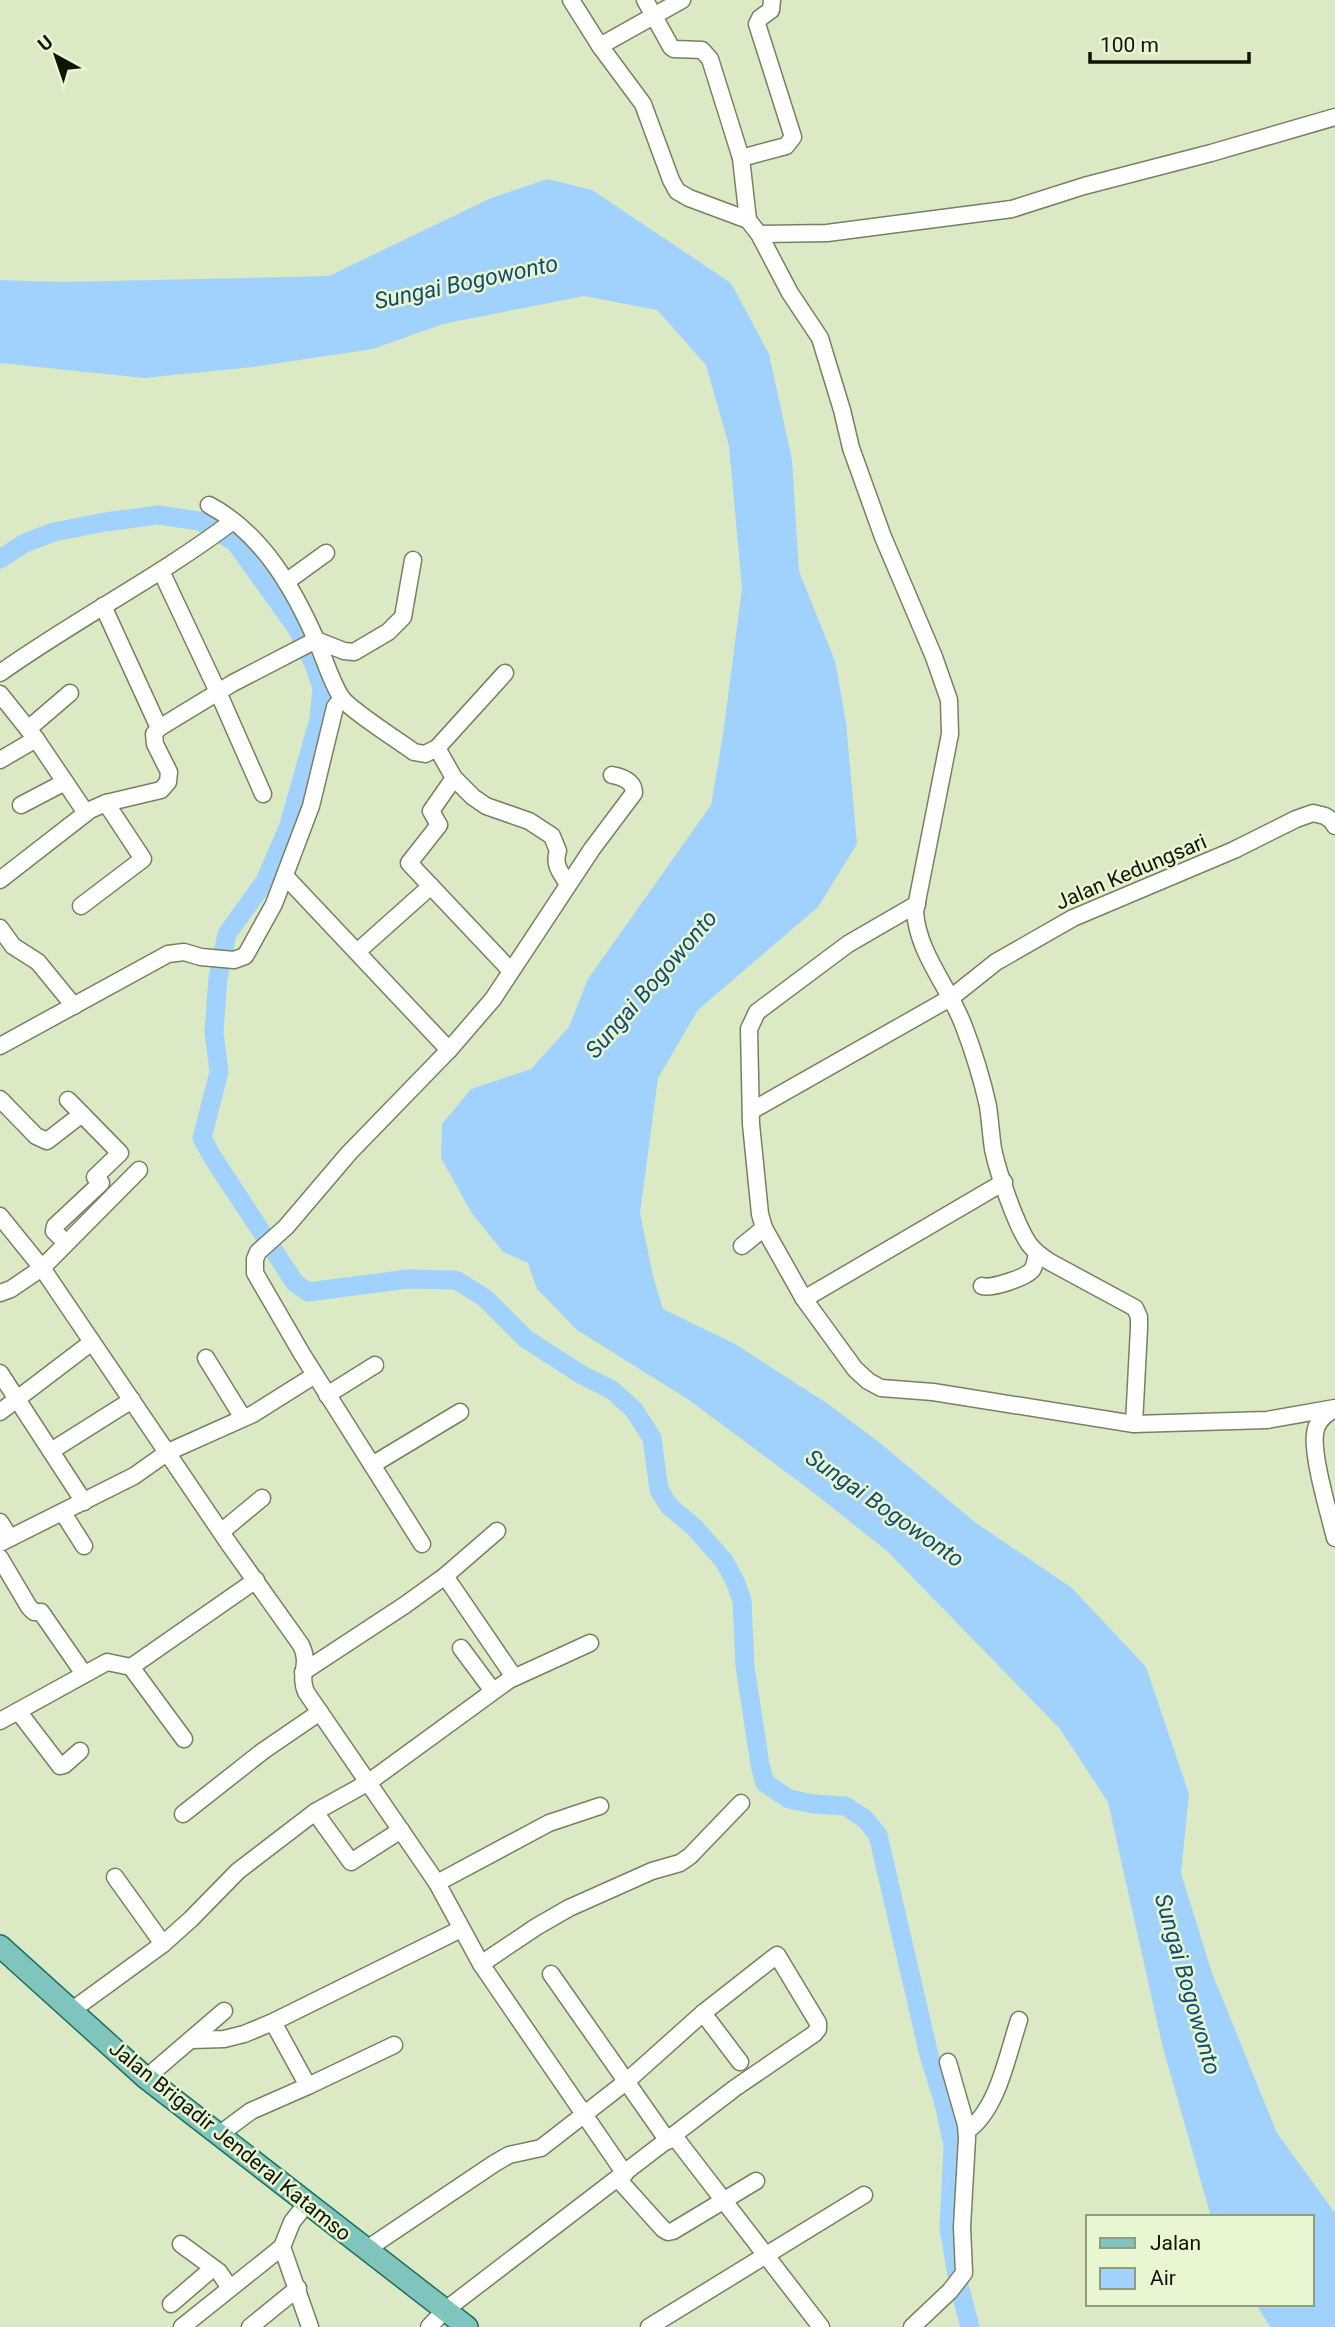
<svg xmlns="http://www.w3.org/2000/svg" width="1335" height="2327" viewBox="0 0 1335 2327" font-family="Roboto,sans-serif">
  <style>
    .water { fill: #a0d2fd }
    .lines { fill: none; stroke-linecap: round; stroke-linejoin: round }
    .river { stroke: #a0d2fd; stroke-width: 19 }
    .minor-casing { stroke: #758260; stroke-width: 19 }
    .major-casing { stroke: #206e62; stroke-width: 24 }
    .minor { stroke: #fff; stroke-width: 16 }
    .major { stroke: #7fc5be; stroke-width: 21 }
    .labels { text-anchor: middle; stroke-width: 5; stroke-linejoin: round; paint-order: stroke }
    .street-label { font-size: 21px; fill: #0f1407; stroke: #e8f7d1 }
    .water-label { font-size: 23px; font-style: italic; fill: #124a72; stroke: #e8f7d1 }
  </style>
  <rect width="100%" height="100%" fill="#dbeac4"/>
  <!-- water -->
  <polygon class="water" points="547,179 592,190 731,283 769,354 792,460 799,571 835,661 846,722 857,844 818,907 698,1010 658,1078 640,1213 653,1276 663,1309 735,1344 828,1404 880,1443 976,1523 1072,1588 1146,1667 1189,1794 1181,1873 1212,1973 1277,2133 1335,2213 1335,2327 1270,2327 1256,2304 1312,2304 1312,2217 1211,2217 1162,2044 1108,1802 1060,1729 887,1551 814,1493 689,1400 577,1330 537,1289 528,1263 503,1252 471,1212 441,1158 442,1124 471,1089 531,1069 569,1027 588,979 711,805 723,735 742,588 729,446 706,365 657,310 584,296 443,324 373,349 253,367 144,378 0,363 0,280 62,282 329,276 489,199"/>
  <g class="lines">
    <!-- river -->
    <polyline class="river" points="0,559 25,543 54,532 105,522 158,515 200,521 235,542 298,630 315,667 322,688 319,719 288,828 265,881 227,934 218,978 214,1032 219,1072 202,1138 213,1158 295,1283 308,1292 408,1279 456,1280 485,1298 526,1339 582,1375 612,1390 634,1410 652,1438 659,1490 670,1507 694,1527 724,1561 735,1581 742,1601 745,1666 760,1765 765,1783 789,1799 814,1804 845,1806 865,1819 878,1835 929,2055 944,2104 953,2145 949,2229 959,2285 970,2327"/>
    <defs>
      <g id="minor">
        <path d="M571 0 600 46 643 104 671 180 677 191 689 198 748 220 759 234 790 293 820 338 842 410 851 448 883 537 934 657 949 700 950 734 915 912C918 953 948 986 963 1024 973 1050 982 1079 988 1106 990 1120 991 1135 993 1149 998 1173 1016 1225 1029 1244 1035 1252 1042 1257 1050 1262L1135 1308 1139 1317V1328L1134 1424 1267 1420 1335 1408"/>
        <polyline points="645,0 671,47 674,49 702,50 710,59 741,158 748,220"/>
        <polyline points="600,46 682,0"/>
        <polyline points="741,158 786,146 793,137 757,24 760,18 771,10 772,0"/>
        <polyline points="759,234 827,233 1012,209 1084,186 1211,153 1335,117"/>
        <path d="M209 505C262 533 294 589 317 642 325 660 331 681 341 697 350 710 399 741 414 752L425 754 437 748 505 673"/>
        <polyline points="161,571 218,692 263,794"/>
        <polyline points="286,582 326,553"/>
        <polyline points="103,606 159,728"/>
        <path d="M0 673C76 619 159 577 233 521"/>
        <polyline points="0,694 36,739 86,813"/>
        <polyline points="28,729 70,693"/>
        <polyline points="437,748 454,778 431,811 439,825 409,863 511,971"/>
        <polyline points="0,760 36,739"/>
        <path d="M454 778 473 797 486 806 529 821 552 836 558 851C553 865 561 873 568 884"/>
        <polyline points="21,805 65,782"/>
        <polyline points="285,876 449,1050"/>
        <polyline points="0,880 90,810 106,803 161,790 168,782 169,772 155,744 154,734 159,728 233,683 316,640 344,651 354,652 388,632 403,617 413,560"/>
        <polyline points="917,904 848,944 757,1012 749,1029 751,1124 760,1214 764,1228 804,1299 855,1369 868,1381 881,1388 933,1392 1134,1424"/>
        <polyline points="81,906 143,859 106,803"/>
        <polyline points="0,928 13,946 38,962 74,1006"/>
        <polyline points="357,952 431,886"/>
        <polyline points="0,1046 168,954 184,952 201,957 234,960 245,956 248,951 274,904 311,806 335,707 342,698"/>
        <polyline points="0,1099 36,1136 47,1141 82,1114"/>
        <polyline points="751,1111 952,997 996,962 1073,918 1234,850 1296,819 1313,813 1325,816 1331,820 1335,826"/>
        <path d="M0 1216 42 1268 227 1541 301 1645C311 1665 298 1673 306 1692L437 1883 481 1964 625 2174"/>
        <polyline points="66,1243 54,1231 55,1226 101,1183 95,1177 120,1153 68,1100"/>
        <polyline points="742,1246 764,1228"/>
        <path d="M982 1286C991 1289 1025 1278 1032 1270 1035 1266 1036 1258 1037 1253"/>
        <polyline points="0,1293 11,1289 42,1268 139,1170"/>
        <polyline points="804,1299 1004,1182"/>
        <polyline points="206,1358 243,1418"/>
        <polyline points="0,1373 84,1502"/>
        <polyline points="327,1395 375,1365"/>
        <path d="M1335 1409C1325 1414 1316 1422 1315 1434 1312 1457 1329 1513 1335 1538"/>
        <polyline points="0,1412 92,1342"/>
        <polyline points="51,1451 132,1400"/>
        <polyline points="372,1465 460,1412"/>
        <polyline points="63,1513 84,1546"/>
        <polyline points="0,1522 10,1538"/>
        <polyline points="221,1532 262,1498"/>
        <polyline points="0,1543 134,1476 168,1452 253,1414 315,1375"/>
        <path d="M422 1544 302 1354 255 1273V1259L258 1252 286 1227 349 1153 449 1050 493 999 592 849 634 793C634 781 623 777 612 775"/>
        <polyline points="0,1558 29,1607 34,1612 41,1612 84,1674"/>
        <polyline points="445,1576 514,1677"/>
        <polyline points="461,1648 493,1691"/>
        <polyline points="131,1667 184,1739"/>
        <polyline points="303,1672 405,1605 445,1576 497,1531"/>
        <polyline points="18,1711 60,1766 64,1765 80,1751"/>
        <polyline points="0,1721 107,1662 131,1667 256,1580"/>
        <polyline points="315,1812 351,1862 401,1830"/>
        <polyline points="183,1814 263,1751 320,1712"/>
        <polyline points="115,1877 163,1944"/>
        <polyline points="437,1883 549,1823 600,1806"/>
        <polyline points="481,1964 536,1927 569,1908 652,1871 680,1863 690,1856 741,1803"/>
        <polyline points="551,1974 668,2141"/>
        <polyline points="71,2011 163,1944 191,1919 238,1871 315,1812 369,1782 509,1680 590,1643"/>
        <polyline points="703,2013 740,2062"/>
        <polyline points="191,2040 224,2039 244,2034 273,2022"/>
        <polyline points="146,2078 224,2011"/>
        <polyline points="308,2086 273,2022 461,1929"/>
        <path d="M967 2131C998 2109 1007 2056 1019 2020"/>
        <polyline points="220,2134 251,2111 308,2086 394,2045"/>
        <polyline points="674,2136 821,2327"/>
        <polyline points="618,2179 663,2229 668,2232 673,2231 756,2181"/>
        <polyline points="307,2203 292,2222 282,2247 310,2327"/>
        <polyline points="181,2244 219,2272 230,2288"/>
        <polyline points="367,2249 495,2163 509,2155 541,2148 627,2081 703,2013 777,1955 818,2023 818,2029 814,2034 735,2088 444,2311 429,2327"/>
        <polyline points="171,2304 213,2268"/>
        <polyline points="182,2327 282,2247"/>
        <polyline points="250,2327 298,2288"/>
        <polyline points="649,2327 864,2195"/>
        <polyline points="912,2327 950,2291 964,2273 962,2227 967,2138 966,2125 948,2062"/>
      </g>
      <polyline id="major" points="0,1946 146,2078 467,2327"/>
    </defs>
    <!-- minor casing -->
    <use href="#minor" class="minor-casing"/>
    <!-- major casing -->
    <use href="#major" class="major-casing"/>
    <!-- minor -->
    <use href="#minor" class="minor"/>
    <!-- major -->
    <use href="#major" class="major"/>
  </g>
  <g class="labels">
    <!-- street labels -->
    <g class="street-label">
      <text transform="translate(1131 872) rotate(-23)" y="7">Jalan Kedungsari</text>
      <text transform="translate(230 2141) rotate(39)" y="7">Jalan Brigadir Jenderal Katamso</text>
    </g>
    <!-- water labels -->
    <g class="water-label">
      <text transform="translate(466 282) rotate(-12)" y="8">Sungai Bogowonto</text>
      <text transform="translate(651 984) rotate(-49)" y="8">Sungai Bogowonto</text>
      <text transform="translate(885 1508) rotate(35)" y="8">Sungai Bogowonto</text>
      <text transform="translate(1188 1984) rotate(74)" y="8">Sungai Bogowonto</text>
    </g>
  </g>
  <!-- legend -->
  <rect x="1086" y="2215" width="228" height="91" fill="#e8f7d1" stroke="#919c80" stroke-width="2"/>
  <rect x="1100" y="2238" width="35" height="10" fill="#7fc5be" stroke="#919c80" stroke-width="2"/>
  <text x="1150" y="2250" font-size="21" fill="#0f1407">Jalan</text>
  <rect x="1100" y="2268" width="35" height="21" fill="#a0d2fd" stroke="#919c80" stroke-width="2"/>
  <text x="1150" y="2285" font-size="21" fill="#0f1407">Air</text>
  <!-- north arrow -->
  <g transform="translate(56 56) rotate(320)" stroke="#e8f7d1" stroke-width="5" paint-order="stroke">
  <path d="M0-5L12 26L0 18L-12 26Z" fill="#0f1407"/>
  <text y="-10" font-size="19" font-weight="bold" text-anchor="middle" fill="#0f1407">U</text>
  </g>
  <!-- scale -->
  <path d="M1090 52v10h159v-10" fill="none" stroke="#0f1407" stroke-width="3.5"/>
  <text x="1100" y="52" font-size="21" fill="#0f1407" stroke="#e8f7d1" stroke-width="5" paint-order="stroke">100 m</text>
</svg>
